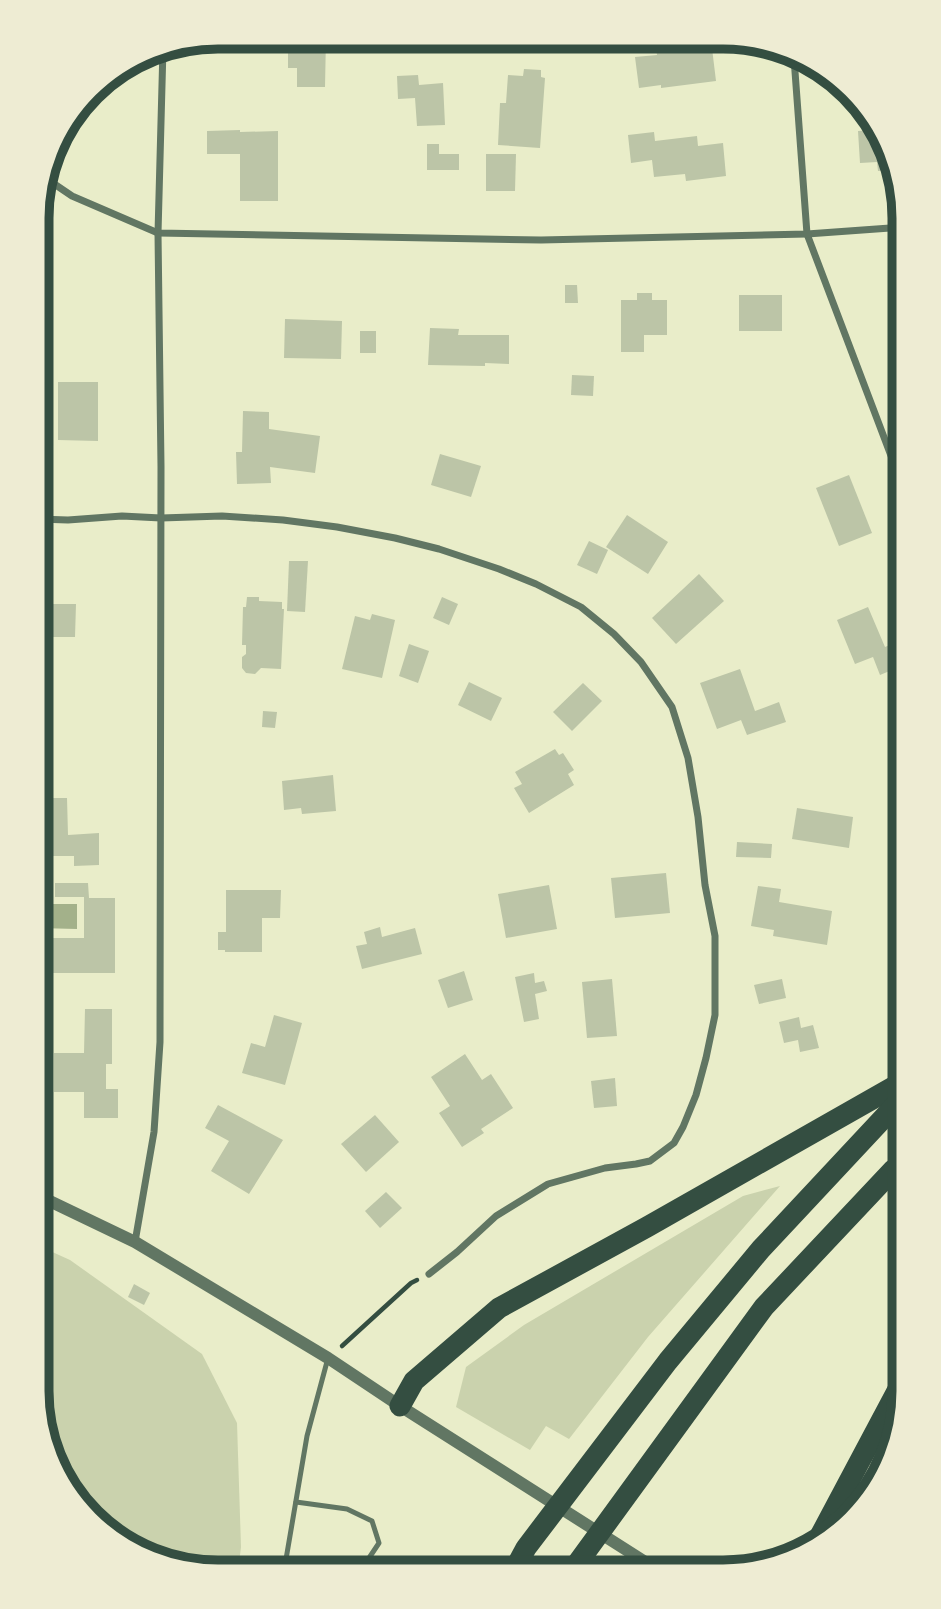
<svg xmlns="http://www.w3.org/2000/svg" width="941" height="1609" viewBox="0 0 941 1609" font-family="Poppins,sans-serif">
  <style>
    .green { fill: #cad2ad }
    .water { fill: #a3b18a }
    .building { fill: #bcc5a7 }
    .lines { fill: none; stroke-linecap: round; stroke-linejoin: round }
    .path { stroke: #344e41; stroke-width: 4.5 }
    .service { stroke: #617663; stroke-width: 5 }
    .minor { stroke: #617663; stroke-width: 7 }
    .tertiary { stroke: #617663; stroke-width: 12 }
    .motorway { stroke: #344e41; stroke-width: 21 }
    .rim { fill: none; stroke: #344e41; stroke-width: 9 }
  </style>
  <rect width="100%" height="100%" fill="#e9edc9"/>
  <!-- green -->
  <g class="green">
    <polygon points="780,1186 648,1337 569,1439 546,1426 530,1450 456,1407 466,1367 524,1325 743,1196"/>
    <polygon points="37,1245 70,1260 202,1354 237,1423 241,1547 238,1571 194,1571 107,1535 46,1450 37,1391"/>
  </g>
  <!-- water -->
  <polygon class="water" points="37,904 77,904 77,929 37,928"/>
  <!-- building -->
  <g class="building">
    <polygon points="298,37 326,37 325,87 297,87 297,68 288,68 288,43 298,43"/>
    <polygon points="655,40 711,40 716,81 661,88 661,85 639,88 635,57 657,55"/>
    <polygon points="524,69 541,70 541,77 545,78 540,148 498,145 500,103 506,103 508,75 523,76"/>
    <polygon points="418,75 419,85 443,83 445,125 417,126 415,98 398,99 397,76"/>
    <polygon points="240,130 240,132 278,131 278,201 240,201 240,154 207,154 207,131"/>
    <polygon points="875,130 895,159 896,169 878,171 877,162 860,163 858,131"/>
    <polygon points="654,132 655,141 697,136 698,146 723,143 726,176 686,181 685,174 654,177 652,160 631,163 628,135"/>
    <polygon points="427,144 439,144 439,154 459,154 459,170 427,170"/>
    <polygon points="486,154 516,154 515,191 486,191"/>
    <polygon points="565,285 577,285 578,303 565,303"/>
    <polygon points="904,290 904,328 900,328 897,291"/>
    <polygon points="637,293 652,293 652,300 667,300 667,335 644,335 644,352 621,352 621,300 637,300"/>
    <rect x="739" y="295" width="43" height="36"/>
    <polygon points="285,319 342,321 341,359 284,358"/>
    <polygon points="430,328 459,329 458,335 509,335 509,364 485,363 485,366 428,365"/>
    <rect x="360" y="331" width="16" height="22"/>
    <polygon points="572,375 594,376 593,396 571,395"/>
    <polygon points="58,382 98,382 98,441 58,440"/>
    <polygon points="243,411 269,412 269,429 320,436 315,473 270,467 271,483 237,484 236,452 242,452"/>
    <polygon points="38,447 43,447 42,483 38,483"/>
    <polygon points="440,454 481,466 471,497 431,485"/>
    <polygon points="849,475 872,533 839,546 816,488"/>
    <polygon points="627,515 668,542 648,574 606,547"/>
    <polygon points="589,541 608,550 597,574 577,565"/>
    <polygon points="38,549 49,549 48,604 76,604 75,637 38,637"/>
    <polygon points="289,561 308,561 305,612 287,611"/>
    <polygon points="699,574 724,601 676,644 652,618"/>
    <polygon points="247,597 259,597 259,601 282,602 282,609 284,609 281,669 261,668 255,674 246,673 242,668 242,657 246,654 246,645 242,645 243,607 246,607"/>
    <polygon points="442,597 458,604 449,625 433,618"/>
    <polygon points="868,607 885,647 904,639 904,665 880,675 873,657 855,664 837,620"/>
    <polygon points="372,614 395,620 382,678 342,669 355,616 370,620"/>
    <polygon points="409,644 429,651 418,683 399,676"/>
    <polygon points="740,669 755,711 779,702 786,722 747,735 741,720 717,729 700,683"/>
    <polygon points="469,682 502,698 491,721 458,705"/>
    <polygon points="583,683 602,701 572,731 553,712"/>
    <polygon points="263,711 277,712 275,728 262,727"/>
    <polygon points="555,749 559,755 563,753 574,770 568,774 574,785 529,813 514,788 522,784 515,772"/>
    <polygon points="333,775 336,811 302,814 301,808 284,810 282,781"/>
    <polygon points="37,798 67,798 68,835 99,833 99,865 74,866 74,856 37,856"/>
    <polygon points="797,808 853,817 849,848 792,839"/>
    <polygon points="737,842 772,844 771,858 736,857"/>
    <polygon points="904,856 904,896 888,863"/>
    <polygon points="666,873 670,913 615,918 611,878"/>
    <polygon points="55,883 88,883 89,898 115,898 115,973 37,973 37,938 84,938 84,897 55,897"/>
    <polygon points="549,885 557,929 506,938 498,894"/>
    <polygon points="758,886 781,889 779,902 832,911 827,945 773,936 774,930 751,926"/>
    <polygon points="226,890 281,890 280,918 262,918 262,952 225,952 225,950 218,950 218,932 226,932"/>
    <polygon points="380,927 382,937 415,928 422,954 362,969 356,946 367,944 364,932"/>
    <polygon points="464,971 473,1000 448,1008 438,980"/>
    <polygon points="534,973 535,983 544,981 547,991 535,994 539,1019 524,1022 515,977"/>
    <polygon points="612,979 617,1036 587,1038 582,982"/>
    <polygon points="782,979 786,998 759,1004 754,985"/>
    <polygon points="85,1009 112,1009 112,1064 106,1064 106,1089 118,1089 118,1118 84,1118 84,1092 54,1092 54,1053 84,1053"/>
    <polygon points="274,1015 302,1023 285,1085 242,1073 251,1043 265,1047"/>
    <polygon points="799,1017 801,1028 813,1025 819,1048 800,1052 798,1040 784,1043 779,1022"/>
    <polygon points="465,1054 482,1080 491,1074 513,1108 481,1129 484,1133 462,1147 439,1113 450,1106 431,1077"/>
    <polygon points="615,1078 617,1106 594,1108 591,1081"/>
    <polygon points="218,1105 283,1140 249,1194 211,1171 229,1141 205,1128"/>
    <polygon points="375,1115 399,1142 366,1172 341,1144"/>
    <polygon points="386,1192 402,1208 380,1228 365,1211"/>
    <polygon points="134,1284 150,1293 144,1305 128,1297"/>
  </g>
  <g class="lines">
    <!-- path -->
    <polyline class="path" points="342,1346 411,1283 417,1280"/>
    <!-- service -->
    <g class="service">
      <polyline points="287,1559 330,1567 367,1561 379,1543 372,1521 347,1509 296,1502"/>
      <polyline points="284,1571 307,1436 328,1358"/>
    </g>
    <!-- minor -->
    <g class="minor">
      <polyline points="794,58 807,234 904,490"/>
      <polyline points="44,177 72,196 158,233 541,240 807,234 904,227"/>
      <polyline points="38,519 68,520 122,516 161,518 222,516 283,520 337,527 395,538 439,549 499,569 536,584 581,607 614,634 641,662 672,707 688,758 698,817 705,885 715,936 715,1015 706,1058 696,1095 683,1127 674,1143 650,1161 636,1164 605,1168 548,1184 496,1216 457,1252 429,1274"/>
      <polyline points="135,1242 154,1132 160,1042 161,467 158,233 163,48"/>
    </g>
    <!-- tertiary -->
    <polyline class="tertiary" points="37,1195 135,1242 328,1358 400,1406 661,1572"/>
    <!-- motorway -->
    <g class="motorway">
      <polyline points="400,1406 414,1381 499,1308 647,1227 904,1081"/>
      <polyline points="820,1536 904,1378"/>
      <polyline points="513,1572 526,1548 668,1361 761,1249 904,1096"/>
      <polyline points="571,1572 764,1307 893,1170 904,1162"/>
    </g>
  </g>
  <!-- crop -->
  <path d="M0 0H941V1609H0ZM218 49H723A169 169 0 0 1 892 218V1391A169 169 0 0 1 723 1560H218A169 169 0 0 1 49 1391V218A169 169 0 0 1 218 49Z" fill="#eeecd3" fill-rule="evenodd"/>
  <path class="rim" d="M218 49H723A169 169 0 0 1 892 218V1391A169 169 0 0 1 723 1560H218A169 169 0 0 1 49 1391V218A169 169 0 0 1 218 49Z"/>
</svg>
